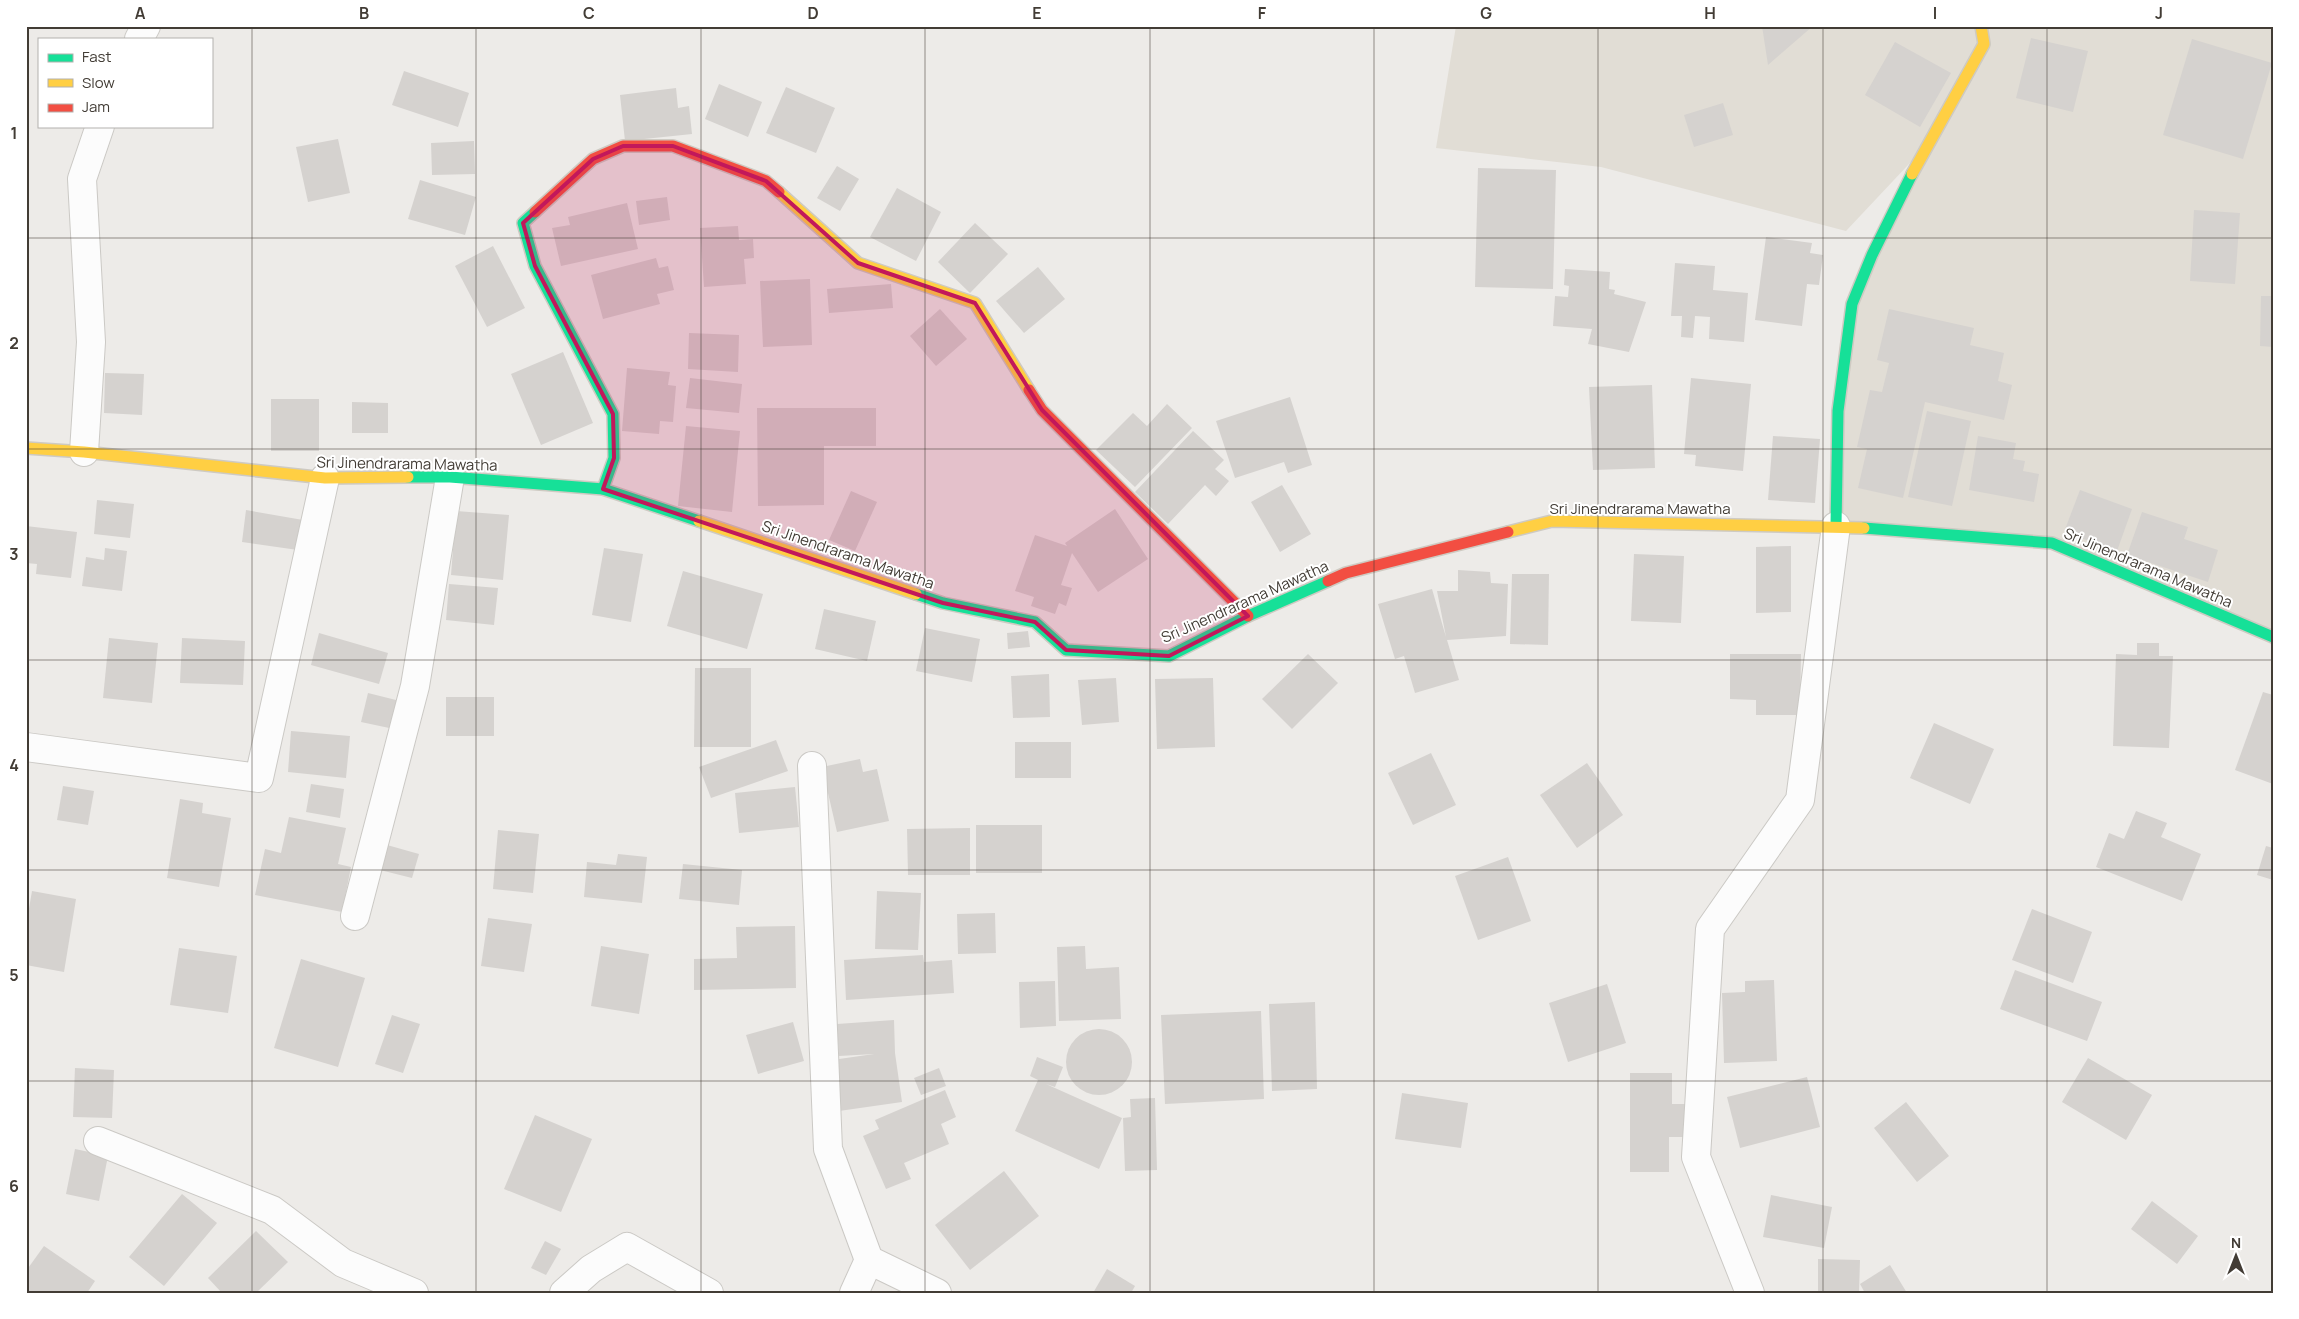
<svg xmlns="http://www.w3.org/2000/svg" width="2299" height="1319" viewBox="0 0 2299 1319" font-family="Manrope,sans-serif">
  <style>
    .residential { fill: #e1ddd5 }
    .building { fill: #d5d2cf }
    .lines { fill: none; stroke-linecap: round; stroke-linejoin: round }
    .street-casing { stroke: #cbc9c5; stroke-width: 30 }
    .fast-casing { stroke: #cecac2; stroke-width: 14 }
    .slow-casing { stroke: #cecac2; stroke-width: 14 }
    .jam-casing { stroke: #cecac2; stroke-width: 14 }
    .street { stroke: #fcfcfc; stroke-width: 28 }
    .fast { stroke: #16e098; stroke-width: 11 }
    .slow { stroke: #ffcf43; stroke-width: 11 }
    .jam { stroke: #f24e42; stroke-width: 11 }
    .marked { fill: #c2185b; fill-opacity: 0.2; stroke: #c2185b; stroke-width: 4; stroke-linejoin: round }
    .grid { fill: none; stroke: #423c35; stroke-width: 1; stroke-opacity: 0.55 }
    .labels { text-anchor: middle; stroke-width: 4; stroke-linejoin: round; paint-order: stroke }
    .street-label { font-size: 15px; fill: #423c35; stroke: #fff }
    .neatline { fill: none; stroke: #423c35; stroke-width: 2 }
    .grid-label { font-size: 16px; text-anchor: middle; font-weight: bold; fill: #423c35 }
  </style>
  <rect width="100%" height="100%" fill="#edebe8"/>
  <!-- residential -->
  <polygon class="residential" points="1456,26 2273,26 2273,637 2052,543 1836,526 1852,304 1924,148 1846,231 1601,167 1436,148"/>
  <!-- building -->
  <g class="building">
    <polygon points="1762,26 1813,26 1768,65"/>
    <polygon points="2031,38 2088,51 2073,112 2016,98"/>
    <polygon points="2192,39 2272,63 2243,159 2163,135"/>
    <polygon points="1895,42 1951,73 1920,127 1865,95"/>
    <polygon points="404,71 469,93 458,127 392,105"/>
    <polygon points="719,84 762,102 748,137 705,119"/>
    <polygon points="786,87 835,108 816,153 766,133"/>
    <polygon points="676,88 678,108 689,106 692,134 625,141 620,95"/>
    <polygon points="1723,103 1733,135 1694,147 1684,115"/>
    <polygon points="338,139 350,193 308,202 296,147"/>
    <polygon points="474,141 475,174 432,175 431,143"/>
    <polygon points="837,166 859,179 840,211 817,198"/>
    <polygon points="1478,168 1556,170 1553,289 1475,287"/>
    <polygon points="420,180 476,197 465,235 408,219"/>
    <polygon points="897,188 941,212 916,261 870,237"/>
    <polygon points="667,197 670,220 639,225 636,201"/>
    <polygon points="627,203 638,249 561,266 552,228 570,225 568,217"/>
    <polygon points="2194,210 2240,213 2235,284 2190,281"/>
    <polygon points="975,223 1008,254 970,293 938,262"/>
    <polygon points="738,226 739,240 753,239 754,258 744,259 746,284 704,287 700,228"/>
    <polygon points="1766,237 1812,243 1810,253 1823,255 1819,285 1807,284 1802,326 1755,320"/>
    <polygon points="493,246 525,308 487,327 455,266"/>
    <polygon points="656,258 659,268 668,266 674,290 657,294 660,304 603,319 591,275"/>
    <polygon points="1675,263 1715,266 1713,290 1748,293 1744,342 1709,339 1710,317 1695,316 1693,338 1681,337 1682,316 1671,316"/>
    <polygon points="1038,267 1065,299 1024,333 996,301"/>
    <polygon points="1565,269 1610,272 1609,289 1615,290 1614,294 1646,302 1629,352 1588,344 1592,329 1553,326 1555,296 1568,297 1569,286 1564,285"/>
    <polygon points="810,279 812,345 763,347 760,281"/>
    <polygon points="891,284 893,308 829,313 827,289"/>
    <polygon points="2261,296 2273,296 2273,347 2260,346"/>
    <polygon points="940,309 967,339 936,366 910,336"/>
    <polygon points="1889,309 1974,328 1970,345 2004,353 1998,381 2012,385 2004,420 1925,402 1903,498 1858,488 1867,449 1857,447 1870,390 1882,392 1889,363 1877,360"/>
    <polygon points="689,333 739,335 738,372 688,369"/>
    <polygon points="563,352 593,423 541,445 511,374"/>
    <polygon points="627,368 670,372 668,385 676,386 673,422 660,421 659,434 622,431"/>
    <polygon points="105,373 144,374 142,415 104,413"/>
    <polygon points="690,378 742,384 739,413 686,408"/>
    <polygon points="1691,378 1751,384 1743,471 1695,466 1696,455 1684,454"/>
    <polygon points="1652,385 1655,468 1593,470 1589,387"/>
    <polygon points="1290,397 1312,465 1288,473 1284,462 1235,478 1216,421"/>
    <rect x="271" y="399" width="48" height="52"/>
    <polygon points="352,402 388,403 388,433 352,433"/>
    <polygon points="1167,404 1192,428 1135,487 1096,450 1133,413 1147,426"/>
    <polygon points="757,408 876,408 876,446 824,446 824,505 758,506"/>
    <polygon points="1927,411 1971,421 1952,506 1908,497"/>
    <polygon points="686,426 740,431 732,512 678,506"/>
    <polygon points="1193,431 1224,460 1215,469 1229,481 1216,496 1205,485 1168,524 1135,492"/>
    <polygon points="1773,436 1820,439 1815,503 1768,500"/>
    <polygon points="1978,436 2016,443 2013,459 2025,461 2023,471 2039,474 2034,502 1969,490"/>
    <polygon points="1282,485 1311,534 1280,552 1251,502"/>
    <polygon points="2080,490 2132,509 2117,551 2064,532"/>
    <polygon points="851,491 877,502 855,551 829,540"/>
    <polygon points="97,500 134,504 130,538 94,534"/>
    <polygon points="1115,509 1148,559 1098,592 1072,553 1061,585 1072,588 1066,606 1059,603 1055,614 1031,606 1034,597 1015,591 1035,535 1067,546 1065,543"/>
    <polygon points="246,510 303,520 298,550 242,542"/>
    <polygon points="456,511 509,515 503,580 451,575"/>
    <polygon points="2142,512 2188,527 2184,539 2218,550 2208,582 2127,555"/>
    <polygon points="26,526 77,532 71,578 36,574 37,564 26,563"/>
    <polygon points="1791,546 1791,612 1756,613 1756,547"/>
    <polygon points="105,548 127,551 122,591 82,586 86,557 104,560"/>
    <polygon points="604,548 643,554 631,622 592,615"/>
    <polygon points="1634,554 1684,556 1681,623 1631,621"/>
    <polygon points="1458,570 1490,572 1491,583 1508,584 1506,636 1447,640 1459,680 1415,693 1404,656 1395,659 1378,604 1432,589 1446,637 1437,591 1458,591"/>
    <polygon points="683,571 763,594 747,649 667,626"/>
    <polygon points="1512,574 1549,574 1548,645 1510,644"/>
    <polygon points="449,584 498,588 494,625 446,620"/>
    <polygon points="824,609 876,621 867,661 815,649"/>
    <polygon points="925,628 980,639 972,682 916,671"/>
    <polygon points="1028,631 1030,647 1008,649 1007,633"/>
    <polygon points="319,633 388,653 379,684 311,665"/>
    <polygon points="109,638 158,643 152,703 103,698"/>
    <polygon points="182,638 245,641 243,685 180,683"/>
    <polygon points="2137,643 2159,643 2159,656 2173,656 2169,748 2113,746 2116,654 2137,655"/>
    <polygon points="1308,654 1338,683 1292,729 1262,699"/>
    <polygon points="1730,654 1801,654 1800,715 1756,715 1756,700 1730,699"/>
    <polygon points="695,668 751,668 751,747 694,747"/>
    <polygon points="1049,674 1050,717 1013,718 1011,676"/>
    <polygon points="1116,678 1119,722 1082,725 1078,680"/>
    <polygon points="1213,678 1215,747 1157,749 1155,679"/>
    <polygon points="2263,692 2273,695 2273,784 2235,770"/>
    <polygon points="368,693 400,701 394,729 361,722"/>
    <rect x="446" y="697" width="48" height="39"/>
    <polygon points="1934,723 1994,749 1970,804 1910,778"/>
    <polygon points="291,731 350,736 346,778 288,772"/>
    <polygon points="776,740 788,771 711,798 699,767"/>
    <rect x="1015" y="742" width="56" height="36"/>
    <polygon points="1431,753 1456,805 1413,825 1388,773"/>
    <polygon points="860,759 863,772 877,769 889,821 837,832 822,767"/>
    <polygon points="1587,763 1623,815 1577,848 1540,795"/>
    <polygon points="311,784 344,789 340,818 306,812"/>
    <polygon points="63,786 94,791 88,825 57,820"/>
    <polygon points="795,787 799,827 739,833 735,793"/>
    <polygon points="180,799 203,803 202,813 231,818 219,887 167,878"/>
    <polygon points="2136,811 2167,823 2161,837 2201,854 2182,901 2096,867 2109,833 2124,839"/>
    <polygon points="289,817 346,828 338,864 351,867 342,912 255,895 265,849 281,853"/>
    <rect x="976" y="825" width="66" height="48"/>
    <polygon points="970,828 970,875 908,875 907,829"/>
    <polygon points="498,830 539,834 533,893 493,889"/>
    <polygon points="387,845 419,854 412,878 380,870"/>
    <polygon points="2266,846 2273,848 2273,880 2257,875"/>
    <polygon points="618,854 647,857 642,903 584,897 587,862 616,865"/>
    <polygon points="1508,857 1531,921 1478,940 1455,876"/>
    <polygon points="683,864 742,870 739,905 679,899"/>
    <polygon points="32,891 76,899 64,972 26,965 26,926"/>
    <polygon points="877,891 921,893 918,950 875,949"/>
    <polygon points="2032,909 2092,932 2073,983 2012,960"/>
    <polygon points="995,913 996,953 958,954 957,914"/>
    <polygon points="488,918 532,924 524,972 481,966"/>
    <polygon points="795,926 796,988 694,990 694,959 737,958 736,927"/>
    <polygon points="601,946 649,954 639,1014 591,1006"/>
    <polygon points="1085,946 1086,969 1119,967 1121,1019 1059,1021 1057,947"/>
    <polygon points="179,948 237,956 228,1013 170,1005"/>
    <polygon points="923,955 924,962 952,960 954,993 846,1000 844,960"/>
    <polygon points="301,959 365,978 338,1067 274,1048"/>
    <polygon points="2015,970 2102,1002 2087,1041 2000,1009"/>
    <polygon points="1774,980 1777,1061 1724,1063 1722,993 1745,992 1745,981"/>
    <polygon points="1055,981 1056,1026 1020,1028 1019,982"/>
    <polygon points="1607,984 1626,1043 1568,1062 1549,1003"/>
    <polygon points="1315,1002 1317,1089 1272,1091 1269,1004"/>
    <polygon points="1261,1011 1264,1099 1165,1104 1161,1015"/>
    <polygon points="392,1015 420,1024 403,1073 375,1064"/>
    <polygon points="894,1020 895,1053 902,1102 839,1111 832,1060 874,1054 839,1056 837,1024"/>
    <polygon points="793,1022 804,1061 758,1074 746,1035"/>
    <circle cx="1099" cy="1062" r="33"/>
    <polygon points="1037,1057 1063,1067 1055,1087 1046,1084 1122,1118 1099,1169 1015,1131 1038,1080 1030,1076"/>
    <polygon points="2088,1058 2152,1095 2126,1140 2062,1102"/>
    <polygon points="75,1068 114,1070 112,1118 73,1117"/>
    <polygon points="939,1068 946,1086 921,1095 914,1078"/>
    <polygon points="1630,1073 1672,1073 1672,1104 1685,1104 1685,1137 1669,1137 1669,1172 1630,1172"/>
    <polygon points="1807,1077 1820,1127 1740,1148 1727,1097"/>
    <polygon points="945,1090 956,1117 941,1124 949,1144 904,1163 911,1179 886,1189 863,1136 879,1129 875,1120"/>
    <polygon points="1402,1093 1468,1103 1461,1148 1395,1139"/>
    <polygon points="1155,1098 1157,1170 1125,1171 1123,1118 1131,1117 1130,1099"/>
    <polygon points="1906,1102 1949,1156 1917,1182 1874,1128"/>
    <polygon points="535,1115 592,1139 561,1212 504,1189"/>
    <polygon points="75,1149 108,1156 99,1201 66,1194"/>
    <polygon points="1004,1171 1039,1216 970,1270 935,1225"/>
    <polygon points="182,1194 217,1223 164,1286 129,1257"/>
    <polygon points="1771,1195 1832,1207 1824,1248 1763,1237"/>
    <polygon points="2152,1201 2198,1236 2177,1264 2131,1229"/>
    <polygon points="256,1231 288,1262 256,1293 222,1293 208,1278"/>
    <polygon points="545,1241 561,1249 546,1275 531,1268"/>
    <polygon points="44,1246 95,1281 87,1293 26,1293 26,1271"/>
    <polygon points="1818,1259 1860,1260 1859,1293 1818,1293"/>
    <polygon points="1890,1265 1907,1293 1865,1293 1860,1284"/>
    <polygon points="1107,1269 1135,1286 1131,1293 1093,1293"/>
  </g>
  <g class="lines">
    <defs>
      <g id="street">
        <polyline points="139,39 146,26"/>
        <polyline points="84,452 91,342 82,179 100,126"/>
        <polyline points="26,747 259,778 325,478"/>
        <polyline points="812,766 828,1149 869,1260 937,1293"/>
        <polyline points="355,916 415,686 450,477"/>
        <polyline points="98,1141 272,1210 343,1263 414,1293"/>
        <polyline points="564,1293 591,1269 627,1247 709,1293"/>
        <polyline points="854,1293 869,1260"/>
        <polyline points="1750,1293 1696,1157 1710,929 1800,800 1836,526"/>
      </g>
      <g id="fast">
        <polyline points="535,212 523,223 535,266 613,414 614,458 603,489"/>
        <polyline points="408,477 450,477 603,489 699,521"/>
        <polyline points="1836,526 1838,411 1852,304 1872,255 1912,174"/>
        <polyline points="1864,528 2052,543 2273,637"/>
        <polyline points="916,594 943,603 1035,622 1066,650 1169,656 1248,616 1328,581"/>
      </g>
      <g id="slow">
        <polyline points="1912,174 1984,44 1981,26"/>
        <polyline points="779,192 858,263 975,303 1029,390"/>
        <polyline points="26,448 84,452 325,478 408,477"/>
        <polyline points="699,521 916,594"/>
        <polyline points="1508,532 1552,521 1864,528"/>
      </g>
      <g id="jam">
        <polyline points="535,212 593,159 623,146 673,146 766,181 779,192"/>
        <polyline points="1029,390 1042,410 1248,616"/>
        <polyline points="1328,581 1346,573 1508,532"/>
      </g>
    </defs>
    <!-- street casing -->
    <use href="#street" class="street-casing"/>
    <!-- fast casing -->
    <use href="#fast" class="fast-casing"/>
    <!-- slow casing -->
    <use href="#slow" class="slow-casing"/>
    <!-- jam casing -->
    <use href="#jam" class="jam-casing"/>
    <!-- street -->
    <use href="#street" class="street"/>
    <!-- fast -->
    <use href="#fast" class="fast"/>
    <!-- slow -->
    <use href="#slow" class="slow"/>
    <!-- jam -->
    <use href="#jam" class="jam"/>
  </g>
  <!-- marked area -->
  <path class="marked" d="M623 146H673L766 181 858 263 975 303 1042 410 1248 616 1169 656 1066 650 1035 622 943 603 603 489 614 458 613 414 535 266 523 223 593 159Z"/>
  <!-- grid -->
  <path class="grid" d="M252 26V1293M476 26V1293M701 26V1293M925 26V1293M1150 26V1293M1374 26V1293M1598 26V1293M1823 26V1293M2047 26V1293M26 238H2273M26 449H2273M26 660H2273M26 870H2273M26 1081H2273"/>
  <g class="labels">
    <!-- street labels -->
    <g class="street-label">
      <text transform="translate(407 464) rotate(1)" y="5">Sri Jinendrarama Mawatha</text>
      <text x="1640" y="514">Sri Jinendrarama Mawatha</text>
      <text transform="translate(848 555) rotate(19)" y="5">Sri Jinendrarama Mawatha</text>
      <text transform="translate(2148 568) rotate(23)" y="5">Sri Jinendrarama Mawatha</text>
      <text transform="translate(1245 602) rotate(-24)" y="5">Sri Jinendrarama Mawatha</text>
    </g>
  </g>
  <!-- border -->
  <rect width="2299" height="1319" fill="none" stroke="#ffffff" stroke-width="55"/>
  <!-- legend -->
  <rect x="38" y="38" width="175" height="90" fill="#ffffff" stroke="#b3b1ae"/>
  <rect x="48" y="54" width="25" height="8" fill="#16e098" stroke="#b3b1ae"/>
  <text x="82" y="62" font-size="15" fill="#423c35">Fast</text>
  <rect x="48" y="79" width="25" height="8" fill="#ffcf43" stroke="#b3b1ae"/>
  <text x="82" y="88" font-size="15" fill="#423c35">Slow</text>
  <rect x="48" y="104" width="25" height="8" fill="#f24e42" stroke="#b3b1ae"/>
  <text x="82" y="112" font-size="15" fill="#423c35">Jam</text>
  <!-- north arrow -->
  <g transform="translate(2236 1256)" stroke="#ffffff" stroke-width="4" paint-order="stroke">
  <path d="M0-4L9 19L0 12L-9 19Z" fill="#423c35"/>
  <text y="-8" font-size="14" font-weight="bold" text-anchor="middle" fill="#423c35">N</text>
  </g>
  <rect x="28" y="28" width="2244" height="1264" class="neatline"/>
  <g class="grid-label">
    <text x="140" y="19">A</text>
    <text x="364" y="19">B</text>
    <text x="589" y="19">C</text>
    <text x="813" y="19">D</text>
    <text x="1037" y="19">E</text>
    <text x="1262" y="19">F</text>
    <text x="1486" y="19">G</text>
    <text x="1710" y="19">H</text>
    <text x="1935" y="19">I</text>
    <text x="2159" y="19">J</text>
    <text x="14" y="139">1</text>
    <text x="14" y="349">2</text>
    <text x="14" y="560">3</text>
    <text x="14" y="771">4</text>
    <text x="14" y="981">5</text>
    <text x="14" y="1192">6</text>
  </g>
</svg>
